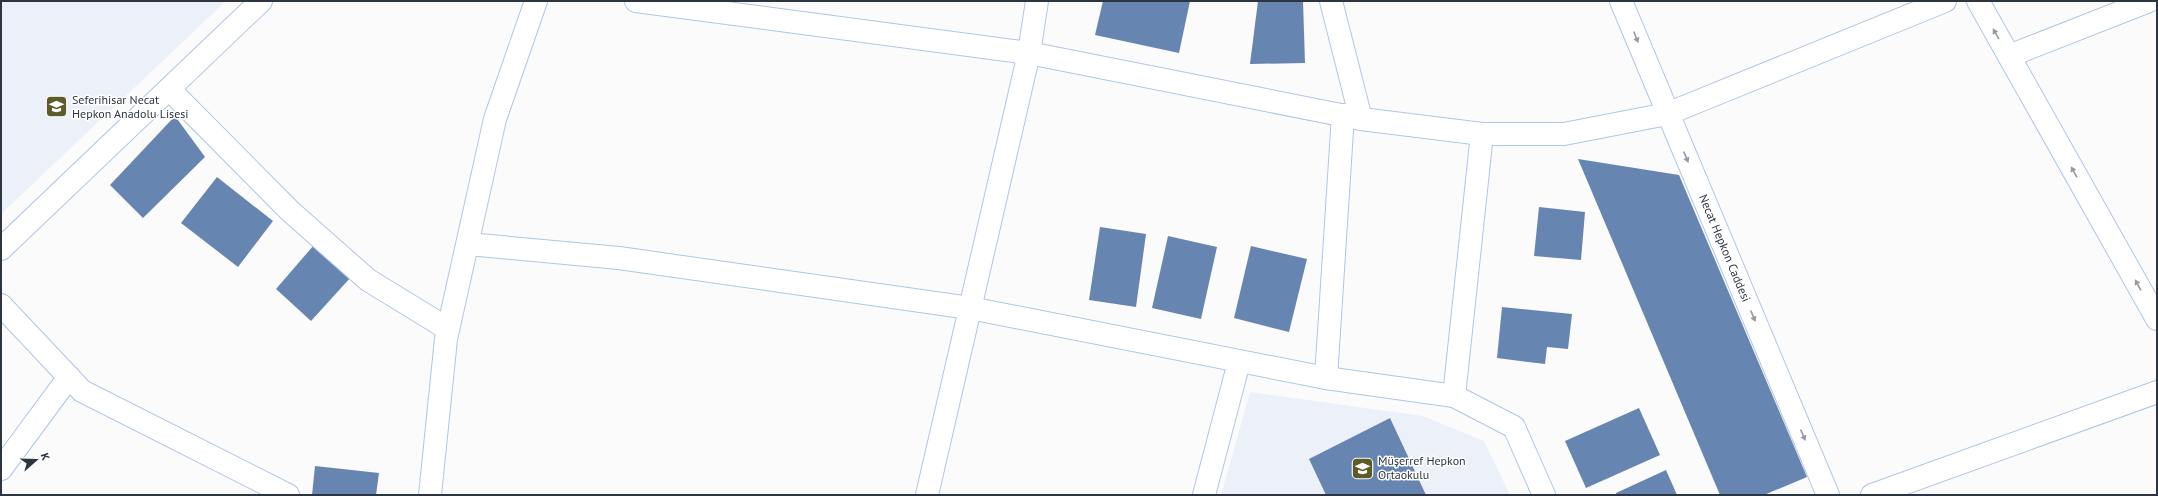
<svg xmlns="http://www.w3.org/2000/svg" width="2158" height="496" viewBox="0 0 2158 496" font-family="'PT Sans',sans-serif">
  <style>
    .built { fill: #ecf1f9 }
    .building { fill: #6685b0 }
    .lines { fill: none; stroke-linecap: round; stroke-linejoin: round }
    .minor-casing { stroke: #b0c6e4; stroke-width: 24 }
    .minor { stroke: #fff; stroke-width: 22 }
    .oneway { fill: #969aa0 }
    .labels { text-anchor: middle; stroke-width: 3; stroke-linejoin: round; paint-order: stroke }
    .poi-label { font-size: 12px; fill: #2d3541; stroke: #fff; text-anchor: start }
    .street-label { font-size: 12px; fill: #2d3541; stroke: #fff }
  </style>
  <rect width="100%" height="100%" fill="#fbfbfb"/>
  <!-- built -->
  <g class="built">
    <polygon points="1,1 226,1 1,214"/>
    <polygon points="1250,392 1423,416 1484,441 1510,495 1221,495"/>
  </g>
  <!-- building -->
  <g class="building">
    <polygon points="1103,1 1190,1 1179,53 1095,35"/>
    <polygon points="1258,1 1303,1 1305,63 1250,64"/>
    <polygon points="175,116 205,157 143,218 110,185"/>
    <polygon points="1578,159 1679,175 1807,477 1764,495 1720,495"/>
    <polygon points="217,177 273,221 238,267 181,223"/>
    <polygon points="1539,207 1585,212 1581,260 1534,256"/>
    <polygon points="1100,227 1146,234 1136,307 1089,300"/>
    <polygon points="1168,236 1217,247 1201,319 1152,308"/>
    <polygon points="314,245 351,277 311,321 276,289"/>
    <polygon points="1251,246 1307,259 1289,332 1234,318"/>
    <polygon points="1502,307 1572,314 1568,349 1547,347 1545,364 1497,358"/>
    <polygon points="1639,408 1660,455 1586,488 1565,441"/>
    <polygon points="1390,418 1426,495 1326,495 1309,459"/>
    <polygon points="315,466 379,473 376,495 312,495"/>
    <polygon points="1666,470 1677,495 1616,495 1616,493"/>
  </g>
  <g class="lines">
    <defs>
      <g id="minor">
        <polyline points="636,1 1029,53 1361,119 1482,134 1564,134 1667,114 1945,1"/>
        <polyline points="1331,1 1361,119"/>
        <path id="s1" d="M1621 1 1828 495"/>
        <polyline points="1978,1 2157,319"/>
        <polyline points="2009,56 2149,1"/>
        <polyline points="169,89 290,211 368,280 448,329"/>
        <polyline points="468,244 619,258 970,308 1326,378 1454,396 1514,427 1544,495"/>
        <polyline points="1,249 261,1"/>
        <polyline points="1,305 82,391 288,495"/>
        <polyline points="1326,378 1343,115"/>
        <polyline points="1454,396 1482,134"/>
        <polyline points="1,469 69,377"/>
        <polyline points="430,495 446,339 495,119 536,1"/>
        <polyline points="927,495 1029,53 1037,1"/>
        <polyline points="1204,495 1239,362"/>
        <polyline points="1872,495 2157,392"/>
      </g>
    </defs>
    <!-- minor casing -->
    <use href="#minor" class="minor-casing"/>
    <!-- minor -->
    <use href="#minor" class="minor"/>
  </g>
  <!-- one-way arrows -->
  <defs><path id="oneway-solid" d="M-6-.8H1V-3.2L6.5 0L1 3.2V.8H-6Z"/></defs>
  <g class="oneway">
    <use href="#oneway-solid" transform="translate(1996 34) rotate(-120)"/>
    <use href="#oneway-solid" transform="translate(1636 37) rotate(68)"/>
    <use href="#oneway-solid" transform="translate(1686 157) rotate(67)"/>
    <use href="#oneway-solid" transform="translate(2074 172) rotate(-119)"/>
    <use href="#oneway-solid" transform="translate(2138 285) rotate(-119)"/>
    <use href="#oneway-solid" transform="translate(1753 316) rotate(67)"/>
    <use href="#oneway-solid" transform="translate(1803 435) rotate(67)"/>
  </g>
  <!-- icons -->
  <defs>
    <symbol id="school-square" viewBox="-11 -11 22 22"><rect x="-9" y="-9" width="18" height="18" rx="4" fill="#5d5b27" stroke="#fff"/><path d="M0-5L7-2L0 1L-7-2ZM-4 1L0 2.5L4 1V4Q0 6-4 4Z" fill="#fff"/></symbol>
  </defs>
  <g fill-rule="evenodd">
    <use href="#school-square" x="44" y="94" width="25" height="25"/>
    <use href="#school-square" x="1350" y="456" width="25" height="25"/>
  </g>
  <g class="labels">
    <!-- poi labels -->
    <g class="poi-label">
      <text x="72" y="104">Seferihisar Necat<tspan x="72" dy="14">Hepkon Anadolu Lisesi</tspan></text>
      <text x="1378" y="465">Müşerref Hepkon<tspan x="1378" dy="14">Ortaokulu</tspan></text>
    </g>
    <!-- street labels -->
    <g class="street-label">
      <text dy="4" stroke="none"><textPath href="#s1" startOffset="268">Necat Hepkon Caddesi</textPath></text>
    </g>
  </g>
  <!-- border -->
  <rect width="2158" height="496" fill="none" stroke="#2d3541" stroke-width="4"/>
  <!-- north arrow -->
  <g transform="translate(36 460) rotate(70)" stroke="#ffffff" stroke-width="3" paint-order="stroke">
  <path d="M0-3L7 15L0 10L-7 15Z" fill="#2d3541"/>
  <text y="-6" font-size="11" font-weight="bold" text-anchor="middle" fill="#2d3541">K</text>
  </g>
</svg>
